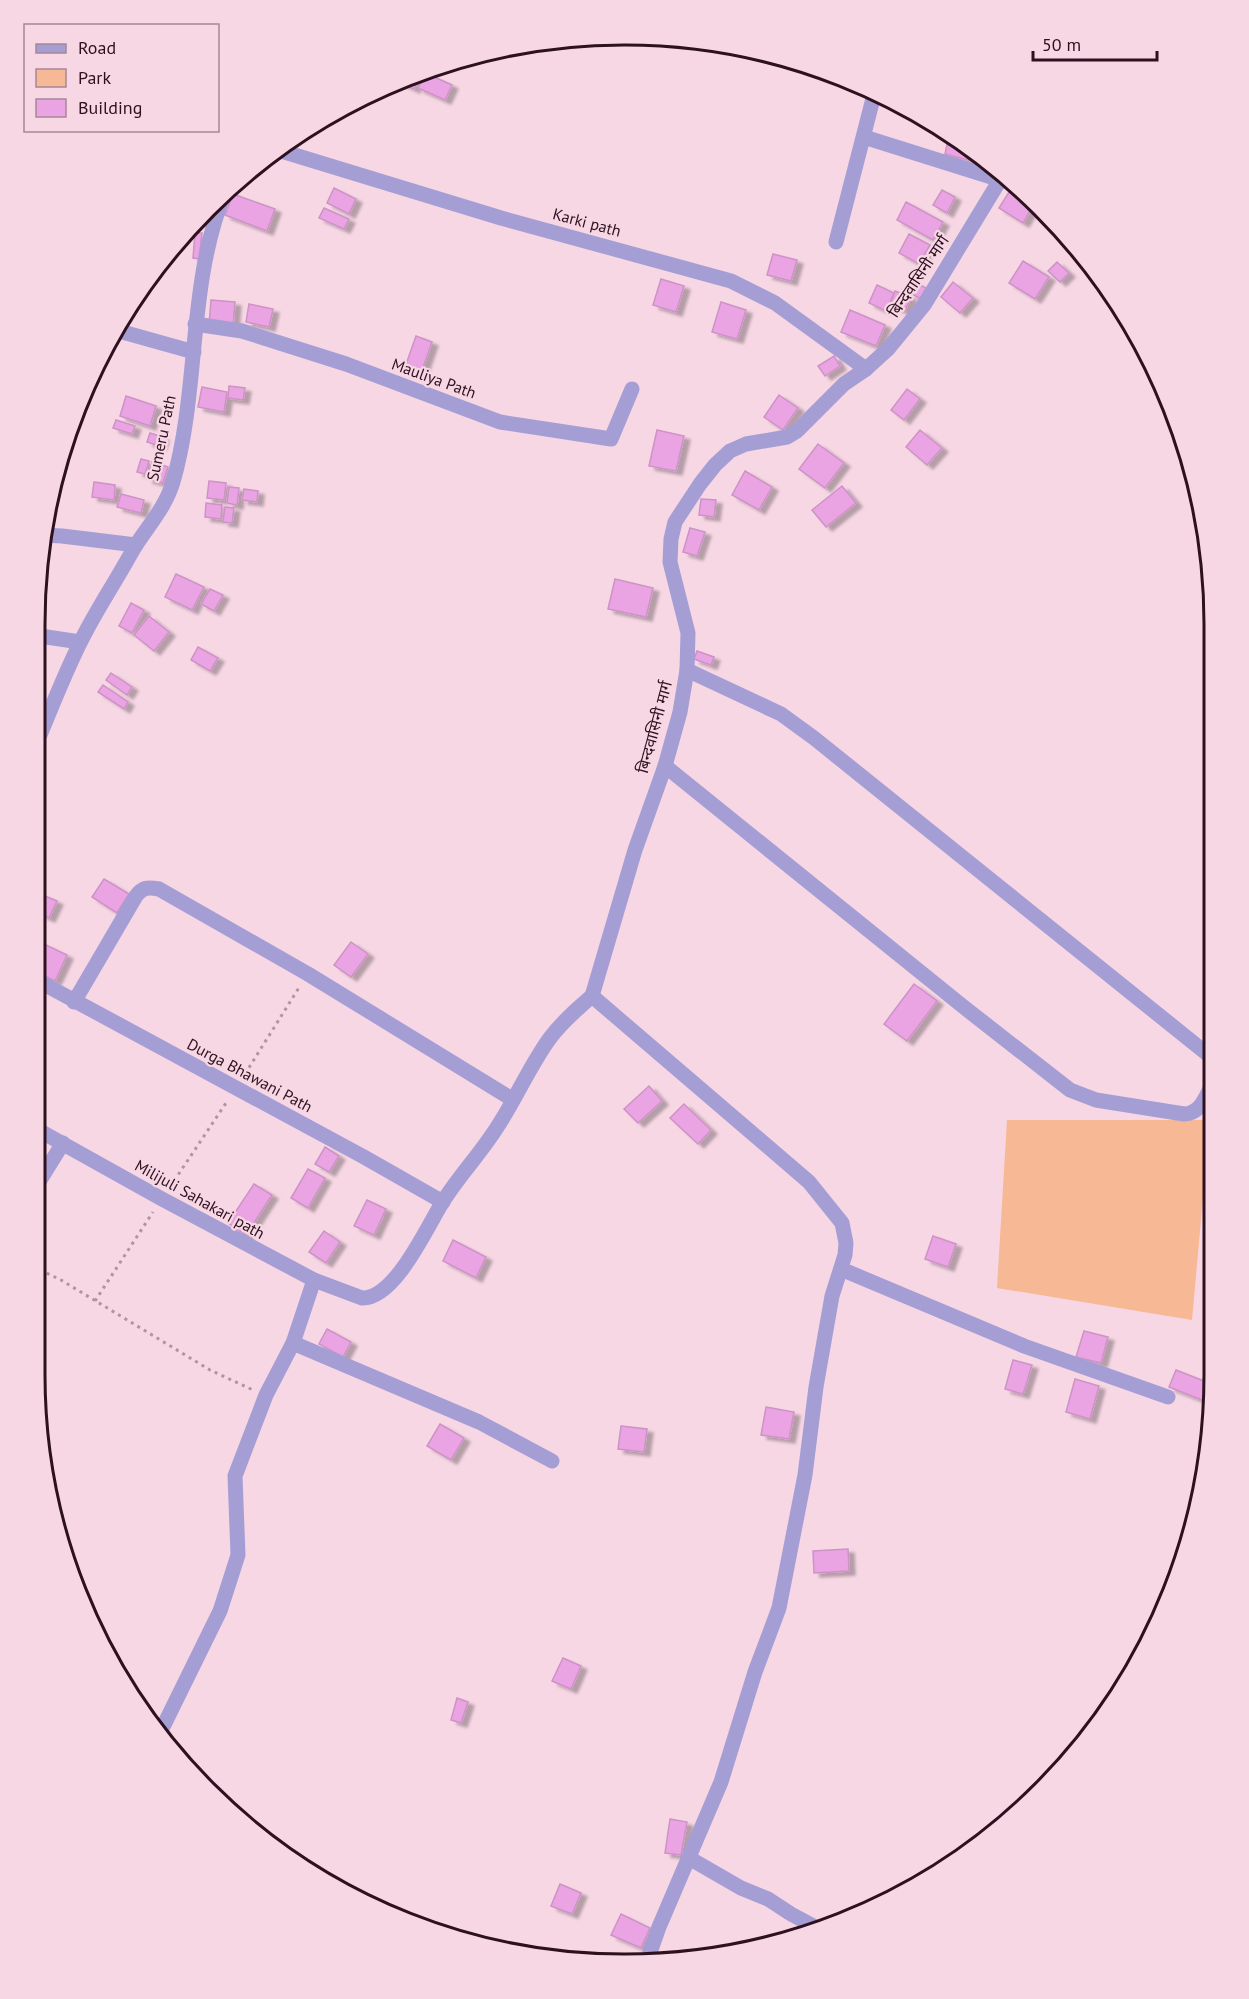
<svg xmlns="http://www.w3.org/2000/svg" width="1249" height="1999" viewBox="0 0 1249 1999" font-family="'PT Sans','Noto Sans Devanagari',sans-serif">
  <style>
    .green { fill: #f6b895 }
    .building { fill: #eba4e3; stroke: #cd92c6; stroke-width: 1.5; filter: url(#shadow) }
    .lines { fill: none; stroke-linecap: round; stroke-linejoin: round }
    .path { stroke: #b293a0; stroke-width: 3; stroke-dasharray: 3 4.5; stroke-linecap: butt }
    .minor { stroke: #a59ed5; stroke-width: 15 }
    .labels { text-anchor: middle; stroke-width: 4.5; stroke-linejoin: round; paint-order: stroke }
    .street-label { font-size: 16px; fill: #2d111f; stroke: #f7d7e4 }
    .rim { fill: none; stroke: #2d111f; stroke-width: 3 }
  </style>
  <defs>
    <filter id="shadow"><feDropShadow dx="6" dy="4" stdDeviation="1.5" flood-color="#0004"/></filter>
  </defs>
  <rect width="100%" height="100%" fill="#f7d7e4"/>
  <!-- green -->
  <polygon class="green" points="1007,1120 1210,1120 1192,1320 997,1288"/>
  <!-- building -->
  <g class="building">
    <polygon points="425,73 452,85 445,100 418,88"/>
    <polygon points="408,78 417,82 414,89 399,82"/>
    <polygon points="949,135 982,155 980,163 945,154"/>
    <polygon points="334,188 356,199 349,214 327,203"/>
    <polygon points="942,190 955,197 947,213 933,205"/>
    <polygon points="1009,192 1033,206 1023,223 999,208"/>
    <polygon points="233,194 275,209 267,231 225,215"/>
    <polygon points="906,202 943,222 933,240 897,220"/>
    <polygon points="324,208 349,219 344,229 319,218"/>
    <polygon points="195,233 202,233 199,259 193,258"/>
    <polygon points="909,234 930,245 919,264 899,253"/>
    <polygon points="773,254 797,260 791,281 767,275"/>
    <polygon points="1023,261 1049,277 1035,299 1009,283"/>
    <polygon points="1057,262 1069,273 1060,282 1048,271"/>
    <polygon points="661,279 684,286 676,312 653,305"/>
    <polygon points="953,282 973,298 960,313 941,297"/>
    <polygon points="916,283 926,288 921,299 910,293"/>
    <polygon points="877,285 894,293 886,311 869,303"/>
    <polygon points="895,291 911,297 905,311 890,305"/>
    <polygon points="211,300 235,302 233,327 209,325"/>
    <polygon points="721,302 746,310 737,339 712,332"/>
    <polygon points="249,304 273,309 269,327 246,322"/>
    <polygon points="850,310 885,325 876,346 841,332"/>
    <polygon points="416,336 432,342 420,376 404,370"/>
    <polygon points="834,356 840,366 825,376 818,366"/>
    <polygon points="229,386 245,388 243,400 228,398"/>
    <polygon points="202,387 227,392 224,412 198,407"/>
    <polygon points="907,389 920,399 904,420 891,410"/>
    <polygon points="779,395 798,408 783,430 764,417"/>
    <polygon points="126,396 156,406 150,426 120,416"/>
    <polygon points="116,420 135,426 132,434 113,428"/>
    <polygon points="657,430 684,436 676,471 649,466"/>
    <polygon points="920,430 942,448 927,465 906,447"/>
    <polygon points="150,433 163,437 160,446 147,442"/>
    <polygon points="818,444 844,463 825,488 799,469"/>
    <polygon points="141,459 149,461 145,474 137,472"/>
    <polygon points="152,462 168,467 163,483 147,479"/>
    <polygon points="745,471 772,487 759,510 732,495"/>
    <polygon points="209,481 226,483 224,500 207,498"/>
    <polygon points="94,482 115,485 114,500 92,497"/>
    <polygon points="842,486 856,503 826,527 812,510"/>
    <polygon points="229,487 239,488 237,505 227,503"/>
    <polygon points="244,489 258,491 257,502 242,500"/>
    <polygon points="121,494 144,500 141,513 117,507"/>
    <polygon points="701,499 716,500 714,517 699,515"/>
    <polygon points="206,503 222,505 221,519 205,517"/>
    <polygon points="225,507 234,508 232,523 223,522"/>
    <polygon points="690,528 705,532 697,556 683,552"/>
    <polygon points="176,574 204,587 192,610 165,597"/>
    <polygon points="615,579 653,588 646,617 608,609"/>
    <polygon points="210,589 223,595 214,611 201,604"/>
    <polygon points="131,603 144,610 132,633 119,626"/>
    <polygon points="149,616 169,632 154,651 134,635"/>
    <polygon points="198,647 218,658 210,671 191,660"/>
    <polygon points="697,651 714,657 711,665 694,659"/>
    <polygon points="111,673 132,687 127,695 106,680"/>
    <polygon points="103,685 128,702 124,709 98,692"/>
    <polygon points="104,879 129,894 117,913 92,897"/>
    <polygon points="40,894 57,901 49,918 40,914"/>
    <polygon points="351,942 368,954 351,977 334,965"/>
    <polygon points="46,945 67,955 55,981 40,974 40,960"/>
    <polygon points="914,984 937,1001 907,1041 884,1024"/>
    <polygon points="649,1086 662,1101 638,1123 624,1109"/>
    <polygon points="684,1104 711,1130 698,1144 670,1118"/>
    <polygon points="325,1147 339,1156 329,1172 315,1164"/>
    <polygon points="308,1169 325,1178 308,1208 291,1198"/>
    <polygon points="254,1184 272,1195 246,1235 228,1223"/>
    <polygon points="367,1200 386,1209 374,1235 354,1226"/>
    <polygon points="324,1231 340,1242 326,1263 309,1252"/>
    <polygon points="933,1236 956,1244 948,1267 925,1259"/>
    <polygon points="453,1240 486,1257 476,1278 443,1261"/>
    <polygon points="327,1329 351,1342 343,1357 319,1344"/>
    <polygon points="1084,1331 1108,1337 1101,1363 1076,1357"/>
    <polygon points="1013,1360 1032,1365 1023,1394 1005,1389"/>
    <polygon points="1176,1370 1209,1383 1202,1400 1169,1387"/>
    <polygon points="1075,1379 1099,1386 1090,1419 1066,1412"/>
    <polygon points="766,1407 794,1412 789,1439 761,1435"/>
    <polygon points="440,1424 464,1438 451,1460 427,1446"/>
    <polygon points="621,1426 647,1429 644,1452 618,1449"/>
    <polygon points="848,1549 849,1571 814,1573 813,1551"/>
    <polygon points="563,1658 581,1666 571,1689 552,1681"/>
    <polygon points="457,1698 468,1702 461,1723 451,1720"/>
    <polygon points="670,1819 687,1822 681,1855 665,1853"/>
    <polygon points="560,1884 581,1893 572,1914 551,1906"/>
    <polygon points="621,1914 650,1928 641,1948 611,1935"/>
  </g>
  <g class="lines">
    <!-- path -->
    <g class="path">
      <polyline points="245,1074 300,986"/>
      <polyline points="170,1187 228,1100"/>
      <polyline points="40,1270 61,1280 210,1370 253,1390"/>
      <polyline points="95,1301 153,1212"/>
    </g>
    <!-- minor -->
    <g class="minor">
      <polyline points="864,137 1001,180"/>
      <polyline points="278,150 501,218 731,281 775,303 866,369"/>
      <polyline points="836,242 875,91"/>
      <polyline points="195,324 242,331 346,364 500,422 611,439 632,389"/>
      <polyline points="119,331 194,352"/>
      <polyline points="43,535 62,536 136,545"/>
      <polyline points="40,636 80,642"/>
      <polyline points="687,670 781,714 814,738 1211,1057"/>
      <path d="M40 735C53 704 65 673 80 643 91 620 105 598 118 576 124 566 130 555 136 545 149 525 166 506 173 482 200 388 187 285 225 192"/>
      <path d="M665 766 965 1008 1070 1090 1096 1100 1184 1114C1200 1113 1204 1100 1211 1087"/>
      <polyline points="40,982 364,1157 443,1202"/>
      <polyline points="592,996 809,1182 842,1223 846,1243 845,1255 832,1296 816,1387 805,1475 779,1608 755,1672 721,1782 659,1927 647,1961"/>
      <polyline points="592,996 635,850 665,766 680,712 687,670 688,633 670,562 671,539 675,522 700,484 715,465 730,451 746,444 787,437 797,431 844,384 866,369 888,349 924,305 1003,175"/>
      <path d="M74 1002 136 896C143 887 148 887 159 889L308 974 512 1099"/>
      <path d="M40 1131 162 1199 314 1280 362 1298C395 1299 427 1227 442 1203 460 1174 484 1150 501 1121 518 1094 531 1064 550 1038 562 1022 577 1009 592 996"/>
      <polyline points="40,1180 63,1143"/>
      <polyline points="841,1269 1024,1346 1168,1397"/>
      <polyline points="293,1343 479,1422 552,1461"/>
      <polyline points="159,1735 220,1611 238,1555 235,1476 266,1395 293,1343 314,1280"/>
      <polyline points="689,1858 741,1888 768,1899 791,1914 819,1929"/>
    </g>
  </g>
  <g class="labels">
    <!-- street labels -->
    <g class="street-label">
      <text transform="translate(587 222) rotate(15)" y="6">Karki path</text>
      <text transform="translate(918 276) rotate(-56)" y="6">बिन्दवासिनी मार्ग</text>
      <text transform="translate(434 378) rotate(20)" y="6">Mauliya Path</text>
      <text transform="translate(161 438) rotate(-78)" y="6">Sumeru Path</text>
      <text transform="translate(654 727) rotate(-75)" y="6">बिन्दवासिनी मार्ग</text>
      <text transform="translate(250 1075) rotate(28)" y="6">Durga Bhawani Path</text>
      <text transform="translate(200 1199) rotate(29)" y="6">Milijuli Sahakari path</text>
    </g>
  </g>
  <!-- crop -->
  <path d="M0 0H1249V1999H0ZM624 45H625A579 579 0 0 1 1204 624V1375A579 579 0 0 1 625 1954H624A579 579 0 0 1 45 1375V624A579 579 0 0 1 624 45Z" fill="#f7d7e4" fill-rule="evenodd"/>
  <path class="rim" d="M624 45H625A579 579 0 0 1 1204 624V1375A579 579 0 0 1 625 1954H624A579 579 0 0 1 45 1375V624A579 579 0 0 1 624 45Z"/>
  <!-- legend -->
  <rect x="24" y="24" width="195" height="108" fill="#f7d7e4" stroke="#a68895" stroke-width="1.5"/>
  <rect x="36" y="44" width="30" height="9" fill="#a59ed5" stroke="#a68895" stroke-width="1.5"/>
  <text x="78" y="54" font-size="18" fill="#2d111f">Road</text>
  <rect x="36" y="69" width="30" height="18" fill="#f6b895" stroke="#a68895" stroke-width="1.5"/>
  <text x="78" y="84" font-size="18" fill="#2d111f">Park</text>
  <rect x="36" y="99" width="30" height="18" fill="#eba4e3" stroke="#a68895" stroke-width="1.5"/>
  <text x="78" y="114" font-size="18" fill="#2d111f">Building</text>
  <!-- scale -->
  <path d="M1033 51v9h124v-9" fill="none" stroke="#2d111f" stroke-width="3"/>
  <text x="1042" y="51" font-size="18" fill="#2d111f" stroke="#f7d7e4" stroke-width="4.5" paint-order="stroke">50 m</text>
</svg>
